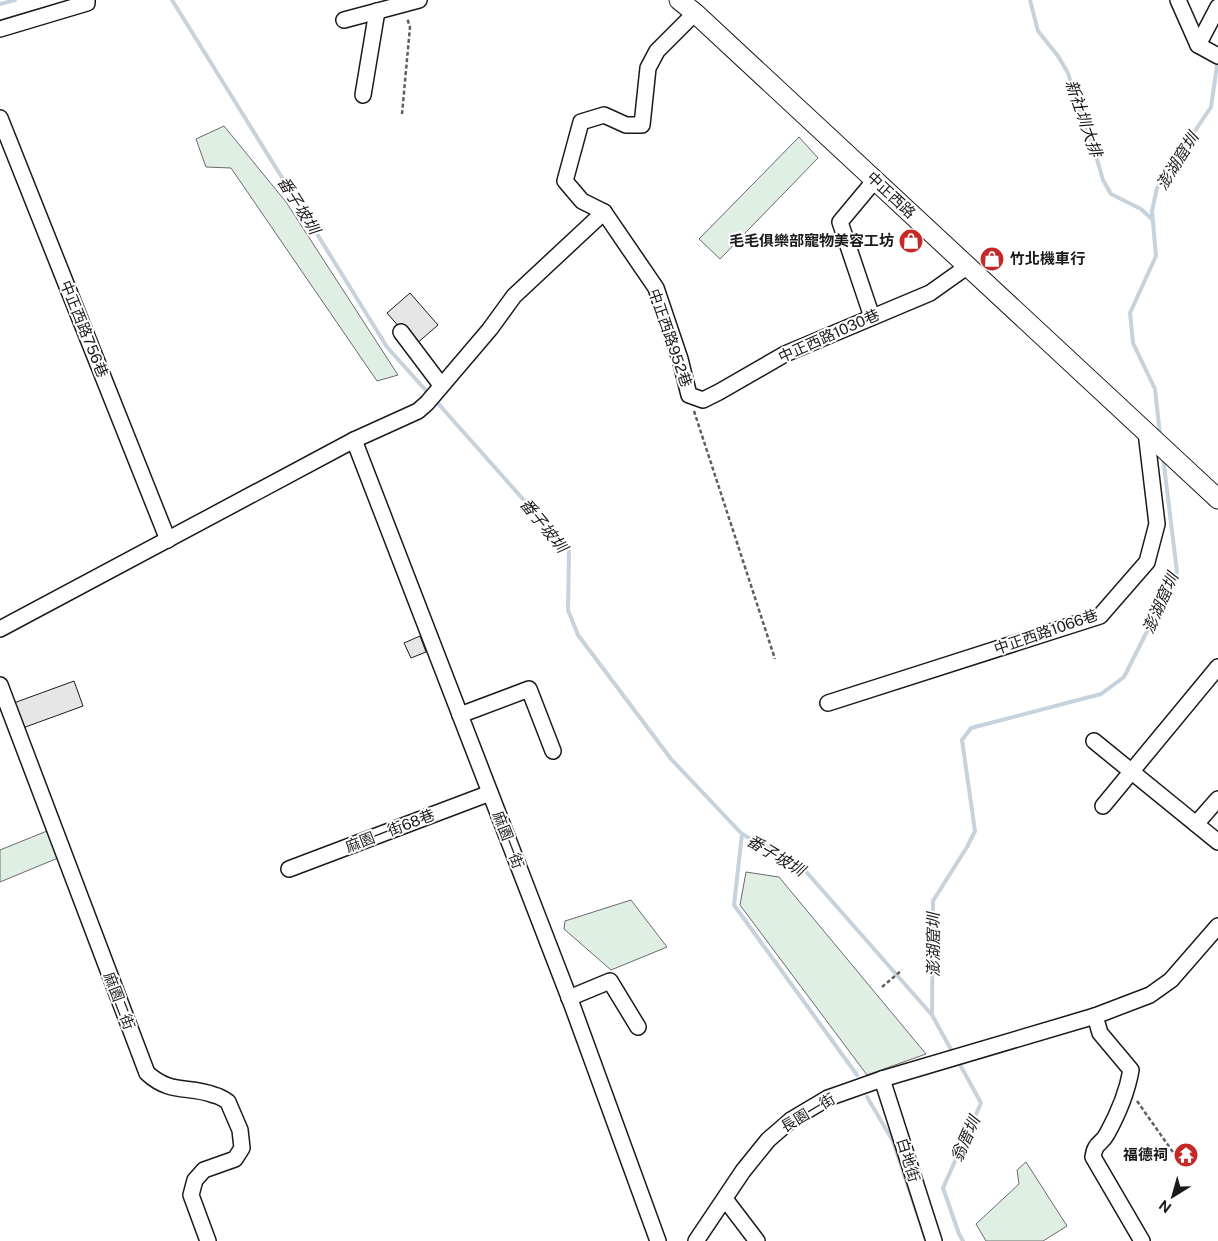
<svg xmlns="http://www.w3.org/2000/svg" width="1218" height="1241" viewBox="0 0 1218 1241" font-family="'Public Sans','Noto Sans TC',sans-serif">
  <style>
    .green { fill: #e0efe3; stroke: #6a6a6a }
    .lines { fill: none; stroke-linecap: round; stroke-linejoin: round }
    .stream { stroke: #c6d2dc; stroke-width: 4 }
    .building { fill: #e6e6e6; stroke: #1a1a1a }
    .minor-casing { stroke: #1a1a1a; stroke-width: 18 }
    .major-casing { stroke: #1a1a1a; stroke-width: 21 }
    .path { stroke: #5f5f5f; stroke-width: 2.5; stroke-dasharray: 4 2.5; stroke-linecap: butt }
    .minor { stroke: #fff; stroke-width: 15 }
    .major { stroke: #fff; stroke-width: 19 }
    .labels { text-anchor: middle; stroke-width: 4; stroke-linejoin: round; paint-order: stroke }
    .street-label { font-size: 15px; fill: #1a1a1a; stroke: #fff }
    .poi-label { font-size: 15px; font-weight: bold; fill: #1a1a1a; stroke: #fff; text-anchor: end }
    .water-label { font-size: 16px; font-style: italic; fill: #1a1a1a; stroke: #fff }
  </style>
  <rect width="100%" height="100%" fill="#fff"/>
  <!-- green -->
  <g class="green">
    <polygon points="224,126 286,202 398,375 377,381 231,168 206,167 196,139"/>
    <polygon points="799,137 818,158 720,259 699,239"/>
    <polygon points="47,831 58,858 0,882 0,850"/>
    <polygon points="746,872 779,877 926,1054 867,1075 740,905"/>
    <polygon points="631,900 667,947 611,970 564,929 565,921"/>
    <polygon points="1026,1162 1067,1226 1043,1241 986,1241 976,1224 1019,1184 1017,1170"/>
  </g>
  <g class="lines">
    <!-- stream -->
    <g class="stream">
      <polyline points="172,0 387,347 430,395"/>
      <polyline points="1030,0 1038,31 1058,56 1068,73 1077,103 1094,149 1103,180 1111,194 1141,209 1153,220"/>
      <polyline points="0,4 15,0"/>
      <polyline points="435,400 569,551 568,610 578,635 671,759 742,834 802,867 932,1015 954,1055"/>
      <polyline points="1160,435 1155,389 1133,343 1130,313 1156,256 1152,211 1157,188 1211,107 1218,59"/>
      <polyline points="742,834 734,905 857,1075"/>
      <polyline points="932,1015 933,901 967,847 975,831 962,740 971,728 1101,694 1124,677 1177,572 1163,457"/>
      <polyline points="958,1061 981,1103 943,1188 959,1234 963,1241"/>
      <polyline points="867,1097 893,1141 926,1240"/>
    </g>
  </g>
  <!-- building -->
  <g class="building">
    <polygon points="410,293 438,325 415,345 387,313"/>
    <polygon points="420,636 426,652 411,658 404,643"/>
    <polygon points="74,681 83,706 20,729 11,704"/>
    <polygon points="1187,1147 1193,1153 1185,1163 1178,1157"/>
  </g>
  <g class="lines">
    <defs>
      <g id="minor">
        <polyline points="1178,0 1198,45 1218,56"/>
        <polyline points="695,13 657,51 648,68 642,125 626,125 604,115 581,122 565,181 582,201 604,212 656,288 680,359 689,395 703,400 719,392 785,354 930,293 968,266"/>
        <polyline points="344,20 419,0"/>
        <polyline points="0,29 87,3 87,0"/>
        <polyline points="1198,45 1218,7"/>
        <polyline points="363,95 377,11"/>
        <polyline points="0,118 168,540"/>
        <polyline points="872,317 840,222 875,180"/>
        <polyline points="401,332 441,385"/>
        <polyline points="354,440 572,1005 658,1241"/>
        <polyline points="0,629 354,440 418,411 427,403 490,329 514,296 604,212"/>
        <path d="M0 685 147 1073C171 1095 188 1085 214 1095 219 1096 224 1099 228 1102L240 1130 242 1148 235 1159 204 1170 195 1180 191 1195 208 1241"/>
        <polyline points="828,703 1100,616 1147,562 1157,524 1146,432"/>
        <polyline points="460,715 529,689 553,751"/>
        <polyline points="1094,741 1218,842"/>
        <polyline points="1103,806 1218,667"/>
        <polyline points="1196,824 1218,799"/>
        <polyline points="289,869 490,793"/>
        <polyline points="569,998 610,981 638,1027"/>
        <path d="M1095 1016 1100 1033 1131 1070C1127 1093 1118 1114 1107 1134 1101 1145 1095 1142 1093 1157L1142 1241"/>
        <polyline points="882,1079 934,1241"/>
        <polyline points="725,1199 757,1241"/>
        <polyline points="696,1241 743,1171 768,1140 791,1120 828,1098 882,1079 1095,1016 1150,995 1171,980 1218,926"/>
      </g>
      <polyline id="major" points="679,0 695,13 1218,499"/>
    </defs>
    <!-- minor casing -->
    <use href="#minor" class="minor-casing"/>
    <!-- major casing -->
    <use href="#major" class="major-casing"/>
    <!-- path -->
    <g class="path">
      <polyline points="402,114 410,27 407,18"/>
      <polyline points="694,411 775,659"/>
      <polyline points="882,987 902,970"/>
      <polyline points="1137,1101 1182,1165"/>
    </g>
    <!-- minor -->
    <use href="#minor" class="minor"/>
    <!-- major -->
    <use href="#major" class="major"/>
  </g>
  <!-- icons -->
  <defs>
    <symbol id="shop-disc" viewBox="-11 -11 22 22"><circle r="9.5" fill="#c62828" stroke="#fff"/><path d="M-5-2.5h2.3a2.7 3.5 0 0 1 5.4 0H5L5.5 6h-11ZM-1.5-2.5h3a1.5 2.3 0 0 0-3 0Z" fill="#fff"/></symbol>
    <symbol id="temple-disc" viewBox="-11 -11 22 22"><circle r="9.5" fill="#c62828" stroke="#fff"/><path d="M0-6L5-2H3V0L6.5 2.5H4V6H1.5V3h-3V6H-4V2.5H-6.5L-3 0V-2H-5Z" fill="#fff"/></symbol>
  </defs>
  <g fill-rule="evenodd">
    <use href="#shop-disc" x="897" y="227" width="28" height="28"/>
    <use href="#shop-disc" x="978" y="245" width="28" height="28"/>
    <use href="#temple-disc" x="1172" y="1141" width="28" height="28"/>
  </g>
  <g class="labels">
    <!-- street labels -->
    <g class="street-label">
      <text transform="translate(891 195) rotate(43)" y="5">中正西路</text>
      <text transform="translate(84 329) rotate(68)" y="5">中正西路756巷</text>
      <text transform="translate(829 336) rotate(-24)" y="5">中正西路1030巷</text>
      <text transform="translate(670 338) rotate(71)" y="5">中正西路952巷</text>
      <text transform="translate(1046 632) rotate(-19)" y="5">中正西路1066巷</text>
      <text transform="translate(390 831) rotate(-21)" y="5">麻園一街68巷</text>
      <text transform="translate(508 840) rotate(69)" y="5">麻園一街</text>
      <text transform="translate(119 1001) rotate(69)" y="5">麻園二街</text>
      <text transform="translate(808 1113) rotate(-31)" y="5">長園一街</text>
      <text transform="translate(908 1160) rotate(73)" y="5">白地街</text>
    </g>
    <!-- poi labels -->
    <g class="poi-label">
      <text x="894" y="246">毛毛俱樂部寵物美容工坊</text>
      <text x="1010" y="264" text-anchor="start">竹北機車行</text>
      <text x="1168" y="1160">福德祠</text>
    </g>
    <!-- water labels -->
    <g class="water-label">
      <text transform="translate(1084 118) rotate(71)" y="6">新社圳大排</text>
      <text transform="translate(1177 161) rotate(-58)" y="6">澎湖窟圳</text>
      <text transform="translate(299 205) rotate(58)" y="6">番子坡圳</text>
      <text transform="translate(544 525) rotate(51)" y="6">番子坡圳</text>
      <text transform="translate(1160 603) rotate(-66)" y="6">澎湖窟圳</text>
      <text transform="translate(776 855) rotate(31)" y="6">番子坡圳</text>
      <text transform="translate(933 945) rotate(-90)" y="6">澎湖窟圳</text>
      <text transform="translate(965 1139) rotate(-66)" y="6">翁厝圳</text>
    </g>
  </g>
  <!-- north arrow -->
  <g transform="translate(1173 1196) rotate(217)" stroke="#ffffff" stroke-width="4" paint-order="stroke">
  <path d="M0-4L9 19L0 12L-9 19Z" fill="#1a1a1a"/>
  <text y="-8" font-size="14" font-weight="bold" text-anchor="middle" fill="#1a1a1a">N</text>
  </g>
</svg>
